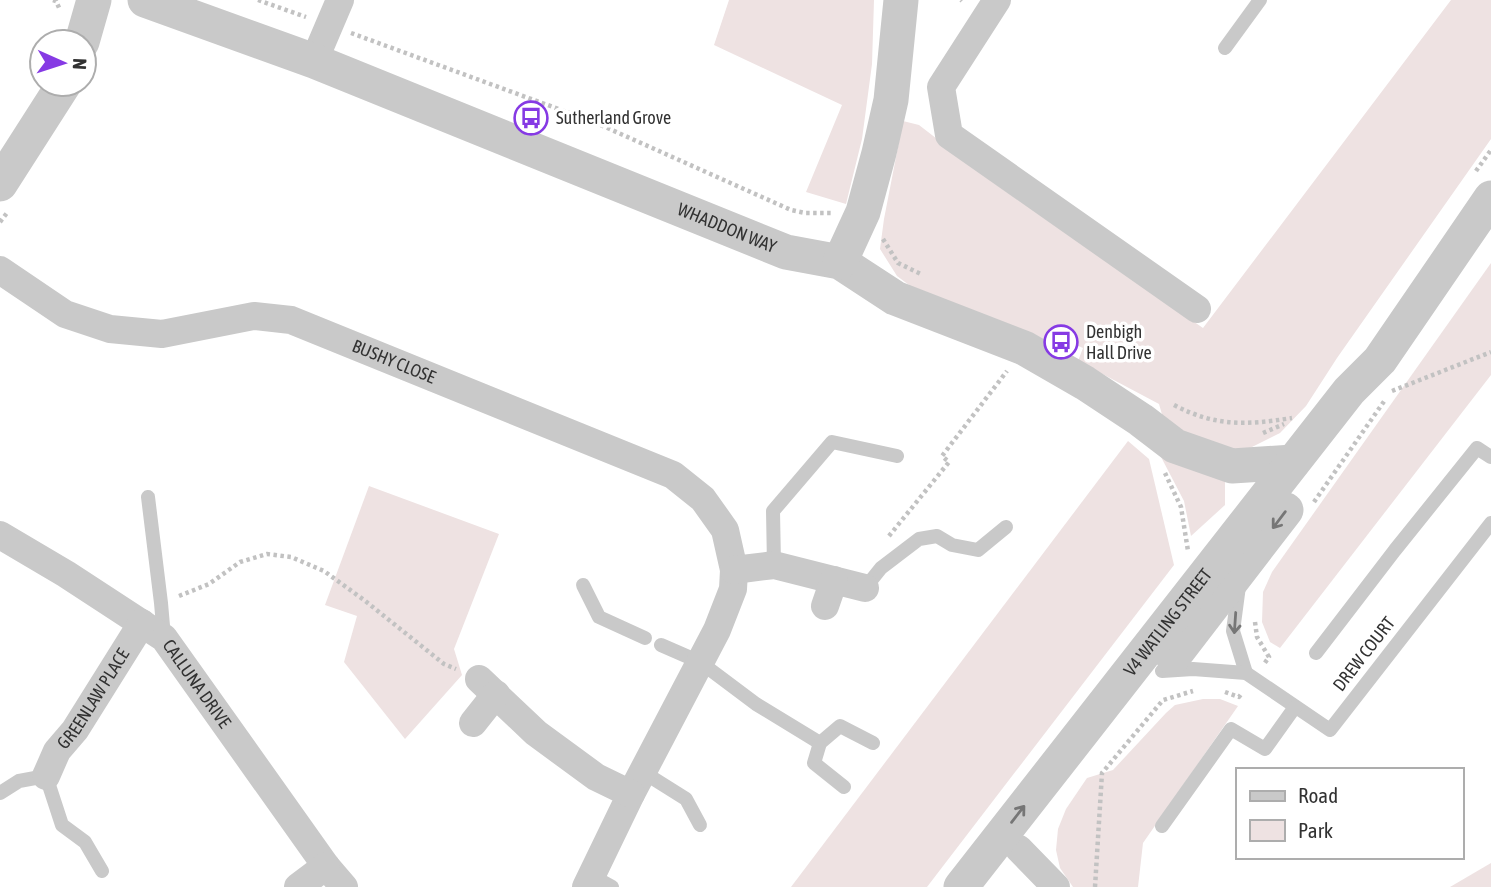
<svg xmlns="http://www.w3.org/2000/svg" width="1491" height="887" viewBox="0 0 1491 887" font-family="'Asap Condensed',sans-serif">
  <style>
    .green { fill: #eee2e2 }
    .lines { fill: none; stroke-linecap: round; stroke-linejoin: round }
    .path { stroke: #c2c2c2; stroke-width: 4.5; stroke-dasharray: 3.5 3.5; stroke-linecap: butt }
    .service { stroke: #c9c9c9; stroke-width: 14 }
    .minor { stroke: #c9c9c9; stroke-width: 28 }
    .tertiary { stroke: #c9c9c9; stroke-width: 35 }
    .oneway { stroke: #767676 }
    .labels { text-anchor: middle; stroke-width: 7; stroke-linejoin: round; paint-order: stroke }
    .poi-label { font-size: 18px; fill: #323232; stroke: #fff; text-anchor: start }
    .street-label { font-size: 18px; fill: #323232; stroke: #fff }
  </style>
  <rect width="100%" height="100%" fill="#fff"/>
  <!-- green -->
  <g class="green">
    <polygon points="729,0 874,0 872,64 862,139 846,204 806,192 842,105 714,45"/>
    <polygon points="1451,0 1491,0 1491,139 1337,358 1306,406 1280,433 1248,449 1243,455 1203,447 1163,418 1159,404 1078,361 1083,348 1056,336 1051,350 917,291 897,276 880,249 884,219 903,121 919,125 994,183 1203,328"/>
    <polygon points="1491,263 1491,375 1280,648 1270,642 1262,622 1263,592 1272,572"/>
    <polygon points="1128,441 1149,459 1174,565 927,887 791,887"/>
    <polygon points="1160,455 1225,478 1225,505 1191,536 1184,501"/>
    <polygon points="369,486 499,534 454,649 462,675 405,739 344,662 357,616 325,605"/>
    <polygon points="1203,699 1220,699 1238,706 1143,843 1138,887 1073,887 1060,868 1056,850 1058,829 1066,809 1087,778 1113,770 1166,713 1175,705"/>
    <polygon points="1491,863 1491,887 1450,887"/>
  </g>
  <g class="lines">
    <!-- path -->
    <g class="path">
      <polyline points="53,0 56,1 60,10"/>
      <polyline points="258,0 306,17"/>
      <polyline points="961,0 962,1"/>
      <polyline points="351,33 594,122 791,210 805,213 832,213"/>
      <polyline points="1476,171 1491,150"/>
      <polyline points="0,222 7,213"/>
      <polyline points="883,239 898,263 921,274"/>
      <polyline points="1392,391 1491,352"/>
      <path d="M1174 405C1216 427 1247 425 1292 418"/>
      <polyline points="1263,433 1284,424"/>
      <polyline points="1165,473 1181,507 1188,551"/>
      <polyline points="1314,502 1385,400"/>
      <polyline points="889,536 949,462 942,456 1007,371"/>
      <polyline points="179,596 209,584 240,562 267,554 291,557 324,571 364,600 444,664 456,669"/>
      <polyline points="1255,622 1257,637 1269,657 1264,664"/>
      <polyline points="1225,692 1239,697 1242,693"/>
      <polyline points="1095,887 1102,773 1163,700 1193,691"/>
    </g>
    <!-- service -->
    <g class="service">
      <polyline points="1225,48 1260,0"/>
      <polyline points="148,497 161,603 164,637"/>
      <polyline points="774,565 773,511 832,442 897,456"/>
      <polyline points="583,585 599,617 645,638"/>
      <polyline points="1239,586 1233,631 1246,673"/>
      <polyline points="865,588 881,568 919,539 937,536 952,545 978,550 1006,527"/>
      <polyline points="661,645 700,662 756,704 820,743"/>
      <polyline points="1316,653 1395,550 1477,448 1491,457"/>
      <polyline points="1162,671 1193,669 1246,673 1330,730 1491,523"/>
      <polyline points="643,772 686,799 700,825"/>
      <polyline points="844,787 814,763 820,743 840,726 873,743"/>
      <polyline points="0,793 19,781 46,776 62,825 85,842 102,871"/>
      <polyline points="1162,826 1231,729 1265,749 1295,707"/>
      <polyline points="592,876 612,887"/>
    </g>
    <!-- minor -->
    <g class="minor">
      <polyline points="997,0 941,87 949,135 1197,309"/>
      <polyline points="314,61 340,0"/>
      <path id="s1" d="M0 270 65 314 110 329 162 334 254 316 291 320 673 475 703 499 725 530 734 570 733 589 717 630 631 794 586 887"/>
      <path id="s2" d="M0 535 66 574 164 638 326 866 344 887"/>
      <polyline points="734,570 774,565 865,588"/>
      <polyline points="825,606 834,580"/>
      <polyline points="479,679 536,733 596,777 631,794"/>
      <polyline points="473,723 496,694"/>
      <path id="s3" d="M46 776 57 751 75 730 142 623"/>
      <polyline points="1019,849 1056,887"/>
      <polyline points="298,887 326,866"/>
    </g>
    <!-- tertiary -->
    <g class="tertiary">
      <path id="s4" d="M145 0 314 61 786 252 840 262 895 298 1024 348 1085 383 1141 420 1175 446 1232 466 1293 462"/>
      <polyline points="82,42 94,0"/>
      <polyline points="0,184 64,84"/>
      <polyline points="840,262 863,212 879,153 891,100 901,0"/>
      <polyline points="1173,657 1286,510"/>
      <path id="s5" d="M961 887 1349 391 1380 360 1491 198"/>
    </g>
  </g>
  <!-- one-way arrows -->
  <defs><path id="oneway-shaft" d="M-6 0H5M1.5-3L5.5 0L1.5 3" fill="none" stroke-width="1.6" stroke-linecap="round" stroke-linejoin="round" transform="scale(1.75)"/></defs>
  <g class="oneway">
    <use href="#oneway-shaft" transform="translate(1279 520) rotate(127)"/>
    <use href="#oneway-shaft" transform="translate(1235 623) rotate(94)"/>
    <use href="#oneway-shaft" transform="translate(1018 814) rotate(-52)"/>
  </g>
  <!-- icons -->
  <defs>
    <symbol id="bus-ring" viewBox="-11 -11 22 22"><circle r="9.5" fill="#fff" stroke="#863ae4" stroke-width="1.5"/><path d="M-5-6H5V4H4V6H2V4H-2V6H-4V4H-5ZM-3.5-4V0h7V-4ZM-3.5 1.2v1.5H-2V1.2ZM2 1.2v1.5H3.5V1.2Z" fill="#863ae4"/></symbol>
  </defs>
  <g fill-rule="evenodd">
    <use href="#bus-ring" x="512" y="99" width="38" height="38"/>
    <use href="#bus-ring" x="1042" y="323" width="38" height="38"/>
  </g>
  <g class="labels">
    <!-- poi labels -->
    <g class="poi-label">
      <text x="556" y="124">Sutherland Grove</text>
      <text x="1086" y="338">Denbigh<tspan x="1086" dy="21">Hall Drive</tspan></text>
    </g>
    <!-- street labels -->
    <g class="street-label">
      <text dy="6" stroke="none"><textPath href="#s4" startOffset="625">WHADDON WAY</textPath></text>
      <text dy="6" stroke="none"><textPath href="#s1" startOffset="420">BUSHY CLOSE</textPath></text>
      <text dy="6" stroke="none"><textPath href="#s5" startOffset="336">V4 WATLING STREET</textPath></text>
      <text transform="translate(1364 654) rotate(-52)" y="6">DREW COURT</text>
      <text dy="6" stroke="none"><textPath href="#s2" startOffset="250">CALLUNA DRIVE</textPath></text>
      <text dy="6" stroke="none"><textPath href="#s3" startOffset="91">GREENLAW PLACE</textPath></text>
    </g>
  </g>
  <!-- legend -->
  <rect x="1236" y="768" width="228" height="91" fill="#ffffff" stroke="#adadad" stroke-width="2"/>
  <rect x="1250" y="791" width="35" height="10" fill="#c9c9c9" stroke="#adadad" stroke-width="2"/>
  <text x="1298" y="803" font-size="21" fill="#323232">Road</text>
  <rect x="1250" y="820" width="35" height="21" fill="#eee2e2" stroke="#adadad" stroke-width="2"/>
  <text x="1298" y="838" font-size="21" fill="#323232">Park</text>
  <!-- north arrow -->
  <g transform="translate(63 63) rotate(93)"><circle r="33" fill="#ffffff" stroke="#adadad" stroke-width="2"/>
  <path d="M0-5L12 26L0 18L-12 26Z" fill="#863ae4"/>
  <text y="-10" font-size="19" font-weight="bold" text-anchor="middle" fill="#323232">N</text>
  </g>
</svg>
